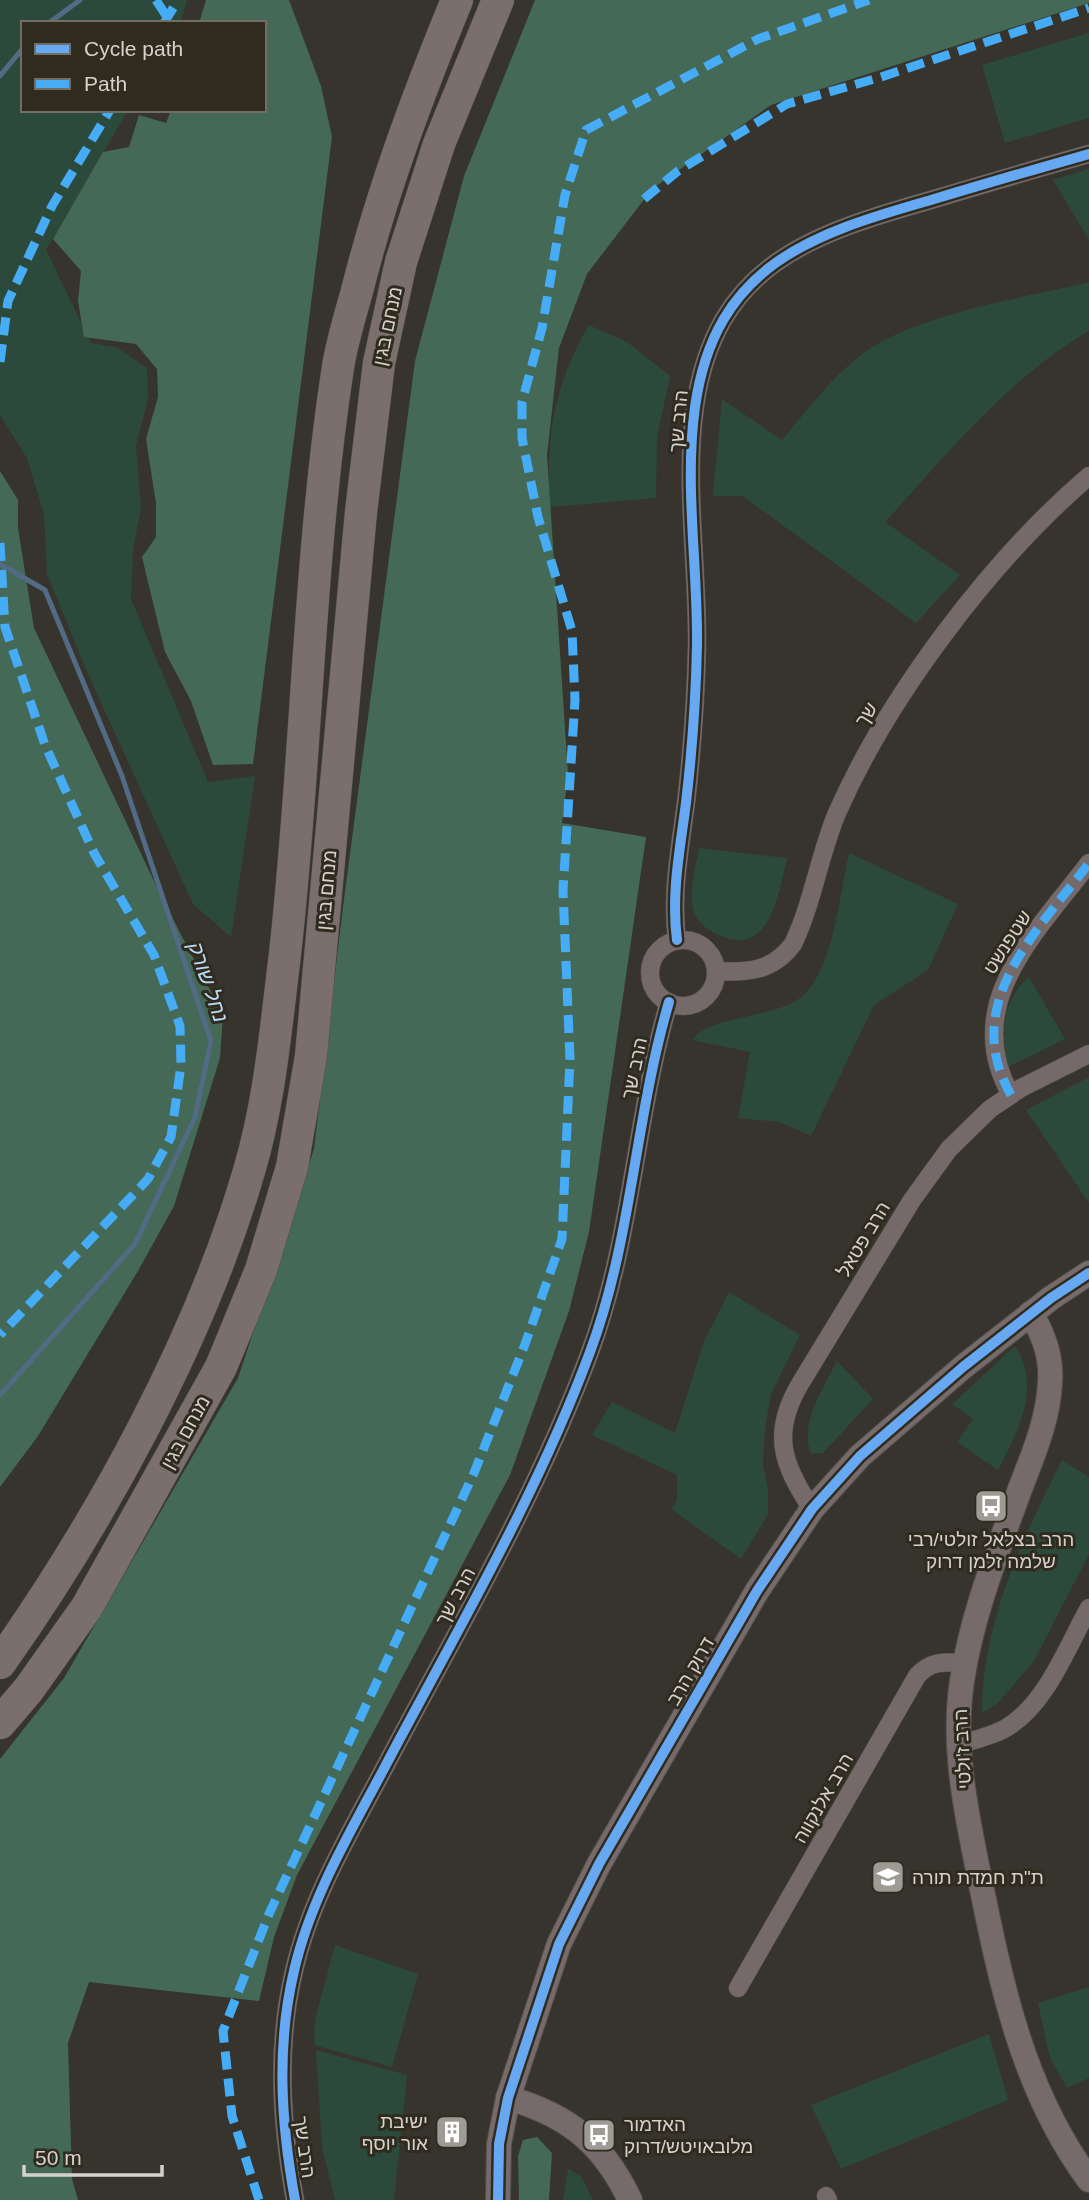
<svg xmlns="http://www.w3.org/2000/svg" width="1089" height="2200" viewBox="0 0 1089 2200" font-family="Arial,'Noto Sans Hebrew',sans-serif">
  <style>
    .green { fill: #2c4a3b }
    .forest { fill: #446957 }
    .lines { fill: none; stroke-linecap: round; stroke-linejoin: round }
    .stream { stroke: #516b85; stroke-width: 5 }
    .street-casing { stroke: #52504a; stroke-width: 19 }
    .secondary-casing { stroke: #52504a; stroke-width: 26 }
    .highway-casing { stroke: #52504a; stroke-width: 33 }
    .street { stroke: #75696a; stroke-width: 18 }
    .secondary { stroke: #776a6a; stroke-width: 24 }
    .highway { stroke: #7b6f6e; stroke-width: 32 }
    .quiet { stroke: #46acf6; stroke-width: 9; stroke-dasharray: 18 9; stroke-linecap: butt }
    .cycleway-casing { stroke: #302b1f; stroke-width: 15 }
    .cycleway { stroke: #66a8f1; stroke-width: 10 }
    .labels { text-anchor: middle; stroke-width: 6; stroke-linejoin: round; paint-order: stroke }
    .street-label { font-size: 19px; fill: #d5d2cb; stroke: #302b1f }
    .poi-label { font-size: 19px; fill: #d5d2cb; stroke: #302b1f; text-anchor: start }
    .water-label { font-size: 21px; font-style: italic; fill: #bcd8f7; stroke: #302b1f }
  </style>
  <rect width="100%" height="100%" fill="#36342d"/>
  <!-- green -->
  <g class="green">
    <polygon points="0,0 187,0 180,23 23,23 23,110 128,110 46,250 91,343 116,347 147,368 148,399 136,445 141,508 133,549 131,599 208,782 255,776 231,937 193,904 87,672 47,574 44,514 27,458 0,415"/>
    <polygon points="1089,33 1089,118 1005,143 982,65"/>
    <polygon points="1089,169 1089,240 1053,180"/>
    <path d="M1089 282V331C1009 377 946 455 885 522L960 575 916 623 743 496H713L722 399 782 440C809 409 833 374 868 350 924 313 1023 298 1089 282Z"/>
    <path d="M589 325 627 342 670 376 657 437 656 498 550 507C546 438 553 386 589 325Z"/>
    <path d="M699 848 787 858C779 893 769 961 717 934 705 929 695 920 693 907 689 890 696 865 699 848Z"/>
    <path d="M849 853 958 904 928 970 874 1005 811 1136 780 1122 738 1118 750 1052 692 1040C706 1023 728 1022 749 1016 765 1012 787 1008 800 998 833 974 840 892 849 853Z"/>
    <path d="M1029 977 1065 1039 1008 1067C1001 1033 1001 1001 1029 977Z"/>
    <polygon points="1089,1077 1089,1203 1026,1110"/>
    <polygon points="729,1292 800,1335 771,1394 765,1428 763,1464 768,1490 768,1514 741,1559 671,1509 677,1501 677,1475 592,1435 612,1402 675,1433 704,1341"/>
    <path d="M1015 1346C1042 1388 1018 1431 998 1470L957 1442 973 1419 952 1404Z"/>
    <path d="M837 1361 873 1399 823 1453 811 1454C799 1423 823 1389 837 1361Z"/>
    <path d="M1062 1460 1089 1477V1554L1034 1661 998 1703 982 1713C982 1622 1022 1540 1062 1460Z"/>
    <polygon points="335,1945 418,1974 392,2067 314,2045 315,2020"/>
    <polygon points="1089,1987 1089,2078 1067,2088 1050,2058 1038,2003"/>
    <polygon points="989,2034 1008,2100 841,2169 811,2105"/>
    <polygon points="316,2050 407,2075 394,2200 335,2200 322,2147"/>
    <polygon points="568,2169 581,2176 593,2200 563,2200"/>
  </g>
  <!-- forest -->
  <g class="forest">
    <polygon points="206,0 289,0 321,86 332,137 253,764 213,765 191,701 165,652 142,557 156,537 156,503 146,439 158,397 157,369 136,344 84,337 78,301 81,271 53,239 103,152 129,147 139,115 166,123 171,110 264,110 264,23 199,23"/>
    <polygon points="535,0 1089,0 1089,3 771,105 652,189 587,274 559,348 547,455 568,774 562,823 646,837 589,1232 569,1311 510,1475 297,1875 274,1937 259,2001 89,1982 68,2043 72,2179 78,2200 0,2200 0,1759 64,1678 238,1378 314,1149 343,907 415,361 464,176"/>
    <polygon points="0,471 18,500 18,528 34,628 163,900 223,1015 220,1058 174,1206 138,1271 38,1436 0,1487"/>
    <polygon points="537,2137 552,2153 549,2200 519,2200 518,2156 523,2140"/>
  </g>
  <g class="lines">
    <!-- stream -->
    <g class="stream">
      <polyline points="49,23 80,0"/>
      <polyline points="0,76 23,48"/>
      <polyline points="0,564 45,590 122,776 211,1041 195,1117 135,1244 0,1395"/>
    </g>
    <defs>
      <g id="street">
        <path d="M677 940C671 894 680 849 686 803 692 751 696 698 697 645 698 566 684 485 695 407 715 265 811 234 931 200 984 184 1036 169 1089 154"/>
        <circle cx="683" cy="973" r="33"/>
        <path d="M716 971C748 973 773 971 793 944 813 902 819 856 837 813 889 695 991 560 1089 476"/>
        <path d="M1011 1095C959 1004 1037 932 1089 863"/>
        <path d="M812 1509C782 1464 771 1433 800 1384L912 1200 949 1149 990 1109 1021 1088 1089 1054"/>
        <path d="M960 1744C975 1740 992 1736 1006 1728 1046 1705 1067 1647 1089 1608"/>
        <path d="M738 1988 917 1676C931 1660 945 1662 965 1663"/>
        <polyline points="826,2196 828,2200"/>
        <path d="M295 2200C281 2123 276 2047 294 1971 311 1896 353 1828 388 1761 459 1627 537 1495 590 1352 632 1240 635 1117 669 1002"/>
      </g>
      <g id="secondary">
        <path d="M1031 1313C1044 1336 1052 1357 1050 1383 1048 1421 1033 1455 1020 1489 997 1553 972 1614 962 1681 952 1746 966 1812 979 1875 1001 1983 1022 2089 1089 2180"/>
        <path d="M508 2098C568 2115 603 2143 630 2200"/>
        <polyline points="498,2200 499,2144 508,2098 559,1944 599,1864 757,1591 812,1509 860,1456 963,1367 1051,1298 1089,1273"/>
      </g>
      <g id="highway">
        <path d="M0 1663C101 1520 200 1340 249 1171 270 1101 276 1026 285 954 307 759 308 562 338 367 342 342 350 316 357 291 382 191 418 95 457 0"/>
        <polyline points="0,1723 29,1689 87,1607 221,1367 261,1270 292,1167 311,1056 361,512 379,363 401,262 439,144 498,0"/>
      </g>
    </defs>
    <!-- street casing -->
    <use href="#street" class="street-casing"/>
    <!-- secondary casing -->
    <use href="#secondary" class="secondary-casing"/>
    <!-- highway casing -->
    <use href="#highway" class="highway-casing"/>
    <!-- street -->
    <use href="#street" class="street"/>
    <!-- secondary -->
    <use href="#secondary" class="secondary"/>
    <!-- highway -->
    <use href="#highway" class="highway"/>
    <!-- quiet -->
    <g class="quiet">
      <polyline points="156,0 167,17"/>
      <polyline points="164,23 178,0"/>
      <polyline points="644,199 678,171 787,104 878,78 1089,8"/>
      <polyline points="0,362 8,301 52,206 110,110"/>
      <polyline points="0,543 5,627 45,745 94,853 154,955 180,1026 181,1065 171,1137 148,1179 0,1335"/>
      <path d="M1011 1095C959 1004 1037 932 1089 863"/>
      <polyline points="259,2200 232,2116 223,2031 269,1914 474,1473 524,1347 562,1239 570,1059 563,890 575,700 572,631 538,517 522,438 522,402 542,328 565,195 586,130 758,39 869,0"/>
    </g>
    <defs>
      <g id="cycleway">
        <path d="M677 940C671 894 680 849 686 803 692 751 696 698 697 645 698 566 684 485 695 407 715 265 811 234 931 200 984 184 1036 169 1089 154"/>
        <path d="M295 2200C281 2123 276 2047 294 1971 311 1896 353 1828 388 1761 459 1627 537 1495 590 1352 632 1240 635 1117 669 1002"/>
        <polyline points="498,2200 499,2144 508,2098 559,1944 599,1864 757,1591 812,1509 860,1456 963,1367 1051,1298 1089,1273"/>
      </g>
    </defs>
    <!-- cycleway casing -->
    <use href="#cycleway" class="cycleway-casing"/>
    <!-- cycleway -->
    <use href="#cycleway" class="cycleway"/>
  </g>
  <!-- icons -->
  <defs>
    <symbol id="bus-square" viewBox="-11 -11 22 22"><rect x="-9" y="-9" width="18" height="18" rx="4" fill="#9d9b94" stroke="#302b1f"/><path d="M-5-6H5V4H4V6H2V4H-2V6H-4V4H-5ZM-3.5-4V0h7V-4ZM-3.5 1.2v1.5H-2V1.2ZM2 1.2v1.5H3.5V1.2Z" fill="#fff"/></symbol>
    <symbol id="school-square" viewBox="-11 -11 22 22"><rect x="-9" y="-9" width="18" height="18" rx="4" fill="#9d9b94" stroke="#302b1f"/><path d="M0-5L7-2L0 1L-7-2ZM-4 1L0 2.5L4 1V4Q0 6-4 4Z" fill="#fff"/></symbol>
    <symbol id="building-square" viewBox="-11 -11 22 22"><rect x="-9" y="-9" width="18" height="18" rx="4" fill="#9d9b94" stroke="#302b1f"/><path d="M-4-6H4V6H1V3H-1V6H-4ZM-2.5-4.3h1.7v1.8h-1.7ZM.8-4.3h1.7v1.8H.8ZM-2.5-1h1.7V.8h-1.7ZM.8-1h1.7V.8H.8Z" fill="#fff"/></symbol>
  </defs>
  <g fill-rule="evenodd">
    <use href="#bus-square" x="972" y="1487" width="38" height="38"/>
    <use href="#school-square" x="869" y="1858" width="38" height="38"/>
    <use href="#building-square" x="433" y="2113" width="38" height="38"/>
    <use href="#bus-square" x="580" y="2116" width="38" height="38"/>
  </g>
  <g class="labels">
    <!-- street labels -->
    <g class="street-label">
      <text transform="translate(387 326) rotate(-78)" y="7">מנחם בגין</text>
      <text transform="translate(678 421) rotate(-85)" y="7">הרב שך</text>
      <text transform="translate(866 714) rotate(-57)" y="7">שך</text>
      <text transform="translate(326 890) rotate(-85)" y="7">מנחם בגין</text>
      <text transform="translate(1007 942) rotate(-57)" y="7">שטפנשט</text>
      <text transform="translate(634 1068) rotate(-78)" y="7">הרב שך</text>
      <text transform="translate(863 1239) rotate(-59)" y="7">הרב פטאל</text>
      <text transform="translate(185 1432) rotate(-61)" y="7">מנחם בגין</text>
      <text transform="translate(455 1596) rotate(-62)" y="7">הרב שך</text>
      <text transform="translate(690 1671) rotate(-60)" y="7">דרוק הרב</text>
      <text transform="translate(962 1749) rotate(-93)" y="7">הרב ז'ולטי</text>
      <text transform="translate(823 1798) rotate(-60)" y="7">הרב אלנקווה</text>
      <text transform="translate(305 2147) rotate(82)" y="7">הרב שך</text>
    </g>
    <!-- poi labels -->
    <g class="poi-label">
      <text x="991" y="1546" text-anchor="middle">הרב בצלאל זולטי/רבי<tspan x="991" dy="22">שלמה זלמן דרוק</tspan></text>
      <text x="912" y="1884">ת"ת חמדת תורה</text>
      <text x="428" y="2128" text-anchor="end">ישיבת<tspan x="428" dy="22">אור יוסף</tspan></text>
      <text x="624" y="2131">האדמור<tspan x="624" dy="22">מלובאויטש/דרוק</tspan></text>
    </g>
    <!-- water labels -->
    <g class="water-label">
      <text transform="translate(208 982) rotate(71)" y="7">נחל שורק</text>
    </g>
  </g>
  <!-- legend -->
  <rect x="21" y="21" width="245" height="91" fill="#302b1f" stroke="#726e64" stroke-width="2"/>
  <rect x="35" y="44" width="35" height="10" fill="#66a8f1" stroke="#726e64" stroke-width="2"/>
  <text x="84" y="56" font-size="21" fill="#d5d2cb">Cycle path</text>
  <rect x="35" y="79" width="35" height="10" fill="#46acf6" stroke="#726e64" stroke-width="2"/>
  <text x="84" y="91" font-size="21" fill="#d5d2cb">Path</text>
  <!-- scale -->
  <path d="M24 2165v10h138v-10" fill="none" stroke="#d5d2cb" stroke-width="3.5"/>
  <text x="35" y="2165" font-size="21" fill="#d5d2cb" stroke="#302b1f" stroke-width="5" paint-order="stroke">50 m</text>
</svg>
